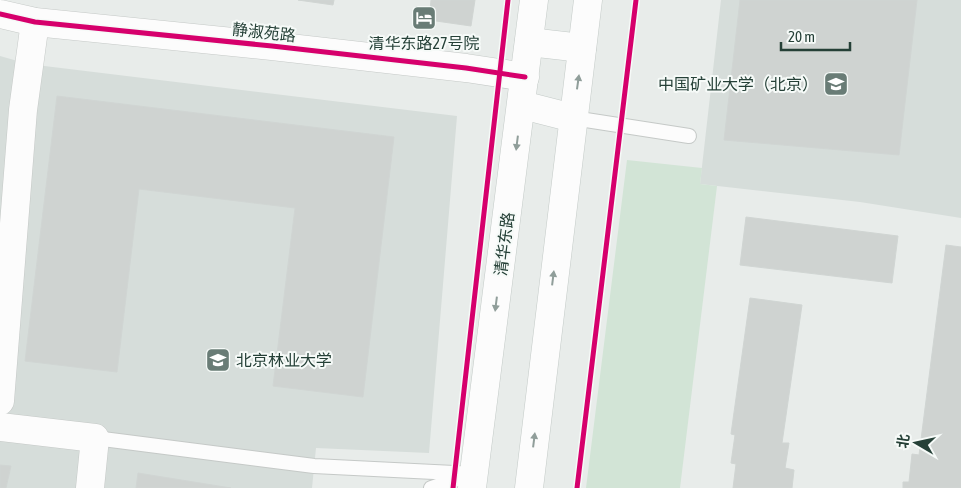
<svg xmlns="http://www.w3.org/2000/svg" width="961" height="488" viewBox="0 0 961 488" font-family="'Asap Condensed','Noto Sans SC',sans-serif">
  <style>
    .built { fill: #d6ddda }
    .green { fill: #d2e4d6 }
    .building { fill: #cfd3d1; stroke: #d0d5d3 }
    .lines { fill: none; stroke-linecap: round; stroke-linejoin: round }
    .service-casing { stroke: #c5c9c7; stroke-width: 16 }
    .minor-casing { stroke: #c5c9c7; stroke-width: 29 }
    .tertiary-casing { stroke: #c5c9c7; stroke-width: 29 }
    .secondary-casing { stroke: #c3cac7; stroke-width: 29 }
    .service { stroke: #fcfcfc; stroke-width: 14 }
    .minor { stroke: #fcfcfc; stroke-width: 28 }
    .tertiary { stroke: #fcfcfc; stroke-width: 28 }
    .secondary { stroke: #fcfcfc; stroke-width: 28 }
    .cycleway-casing { stroke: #f6faf8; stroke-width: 8 }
    .cycleway { stroke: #d6006c; stroke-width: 5 }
    .oneway { fill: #909e9a }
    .labels { text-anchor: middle; stroke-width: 4; stroke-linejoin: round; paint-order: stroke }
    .street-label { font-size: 16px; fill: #254037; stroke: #f6faf8 }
    .poi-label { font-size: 16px; fill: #254037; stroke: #f6faf8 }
  </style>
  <rect width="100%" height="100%" fill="#e8ecea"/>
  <!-- built -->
  <g class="built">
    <polygon points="721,0 961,0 961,218 860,202 700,184"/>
    <polygon points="0,56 28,64 457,116 429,453 316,448 312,488 0,488"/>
  </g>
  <!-- green -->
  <polygon class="green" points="627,160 702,168 700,184 717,186 680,488 586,488"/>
  <!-- building -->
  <g class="building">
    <polygon points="298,0 334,0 333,5"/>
    <polygon points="431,0 475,0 471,26 429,20"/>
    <polygon points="740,0 917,0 899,155 724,140"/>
    <polygon points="57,96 394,137 363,397 273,386 295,208 139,189 117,372 25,361"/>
    <polygon points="746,217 898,236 892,283 740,265"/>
    <polygon points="946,245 961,247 961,488 903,488 903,482 909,482 912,454 919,455"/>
    <polygon points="750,298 802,305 782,443 789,443 785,468 794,470 792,488 733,488 736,464 731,463 735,435 731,434"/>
    <polygon points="0,465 11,466 6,488 0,488"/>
    <polygon points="138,473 231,488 136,488"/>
  </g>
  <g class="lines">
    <defs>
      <g id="service">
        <polyline points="573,118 689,136"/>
        <polyline points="95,438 314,466 474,474"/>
        <polyline points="431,488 466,476"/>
      </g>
      <g id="minor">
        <polyline points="0,401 23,110 35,22"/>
        <polyline points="0,427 95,438 90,488"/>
      </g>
      <polyline id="tertiary" points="0,14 35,22 272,46 466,68 525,77"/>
      <g id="secondary">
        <polyline points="529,42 582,48"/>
        <polyline points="522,105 573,118"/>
        <polyline points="472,488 534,0"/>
        <polyline points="529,488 588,0"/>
      </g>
    </defs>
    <!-- service casing -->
    <use href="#service" class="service-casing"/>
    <!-- minor casing -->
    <use href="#minor" class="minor-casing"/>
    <!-- tertiary casing -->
    <use href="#tertiary" class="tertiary-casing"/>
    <!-- secondary casing -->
    <use href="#secondary" class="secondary-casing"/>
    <!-- service -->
    <use href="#service" class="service"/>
    <!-- minor -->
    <use href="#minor" class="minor"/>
    <!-- tertiary -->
    <use href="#tertiary" class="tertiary"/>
    <!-- secondary -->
    <use href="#secondary" class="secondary"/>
    <defs>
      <g id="cycleway">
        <polyline points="0,14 35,22 272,46 466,68 525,77"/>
        <polyline points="453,488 508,0"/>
        <polyline points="577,488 636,0"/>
      </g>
    </defs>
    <!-- cycleway casing -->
    <use href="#cycleway" class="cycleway-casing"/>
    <!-- cycleway -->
    <use href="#cycleway" class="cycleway"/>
  </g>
  <!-- one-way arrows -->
  <defs><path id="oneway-solid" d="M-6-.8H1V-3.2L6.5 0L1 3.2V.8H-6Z" transform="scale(1.25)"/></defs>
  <g class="oneway">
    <use href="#oneway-solid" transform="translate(578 82) rotate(-82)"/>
    <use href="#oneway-solid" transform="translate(517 143) rotate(97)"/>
    <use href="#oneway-solid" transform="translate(553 278) rotate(-83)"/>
    <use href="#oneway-solid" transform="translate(496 304) rotate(97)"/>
    <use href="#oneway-solid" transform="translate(534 440) rotate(-83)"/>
  </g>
  <!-- icons -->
  <defs>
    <symbol id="hotel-square" viewBox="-11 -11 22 22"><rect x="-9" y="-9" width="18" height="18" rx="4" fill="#697c76" stroke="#f6faf8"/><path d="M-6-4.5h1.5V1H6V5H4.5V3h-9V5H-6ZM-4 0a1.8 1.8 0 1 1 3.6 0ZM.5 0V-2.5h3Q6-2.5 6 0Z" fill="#fff"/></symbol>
    <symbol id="university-square" viewBox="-11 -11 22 22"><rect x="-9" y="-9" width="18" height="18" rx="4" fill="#697c76" stroke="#f6faf8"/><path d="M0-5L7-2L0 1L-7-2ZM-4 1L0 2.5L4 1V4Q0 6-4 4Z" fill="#fff"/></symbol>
  </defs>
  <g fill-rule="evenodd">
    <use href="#hotel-square" x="410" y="4" width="28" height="28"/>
    <use href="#university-square" x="822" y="70" width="28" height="28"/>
    <use href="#university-square" x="204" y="346" width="28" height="28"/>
  </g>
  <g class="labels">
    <!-- street labels -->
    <g class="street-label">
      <text transform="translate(264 32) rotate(6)" y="6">静淑苑路</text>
      <text transform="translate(504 244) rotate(-83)" y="6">清华东路</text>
    </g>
    <!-- poi labels -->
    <g class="poi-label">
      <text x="424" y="49">清华东路27号院</text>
      <text x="818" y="90" text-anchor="end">中国矿业大学（北京）</text>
      <text x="236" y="366" text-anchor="start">北京林业大学</text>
    </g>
  </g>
  <!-- north arrow -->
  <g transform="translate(916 443) rotate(279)" stroke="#f6faf8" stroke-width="4" paint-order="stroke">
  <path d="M0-4L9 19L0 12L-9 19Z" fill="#254037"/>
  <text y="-8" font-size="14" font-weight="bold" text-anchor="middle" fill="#254037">北</text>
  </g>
  <!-- scale -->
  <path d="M781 42v8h69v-8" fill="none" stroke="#254037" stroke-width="2.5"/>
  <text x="788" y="42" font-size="15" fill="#254037" stroke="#f6faf8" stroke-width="4" paint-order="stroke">20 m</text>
</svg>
